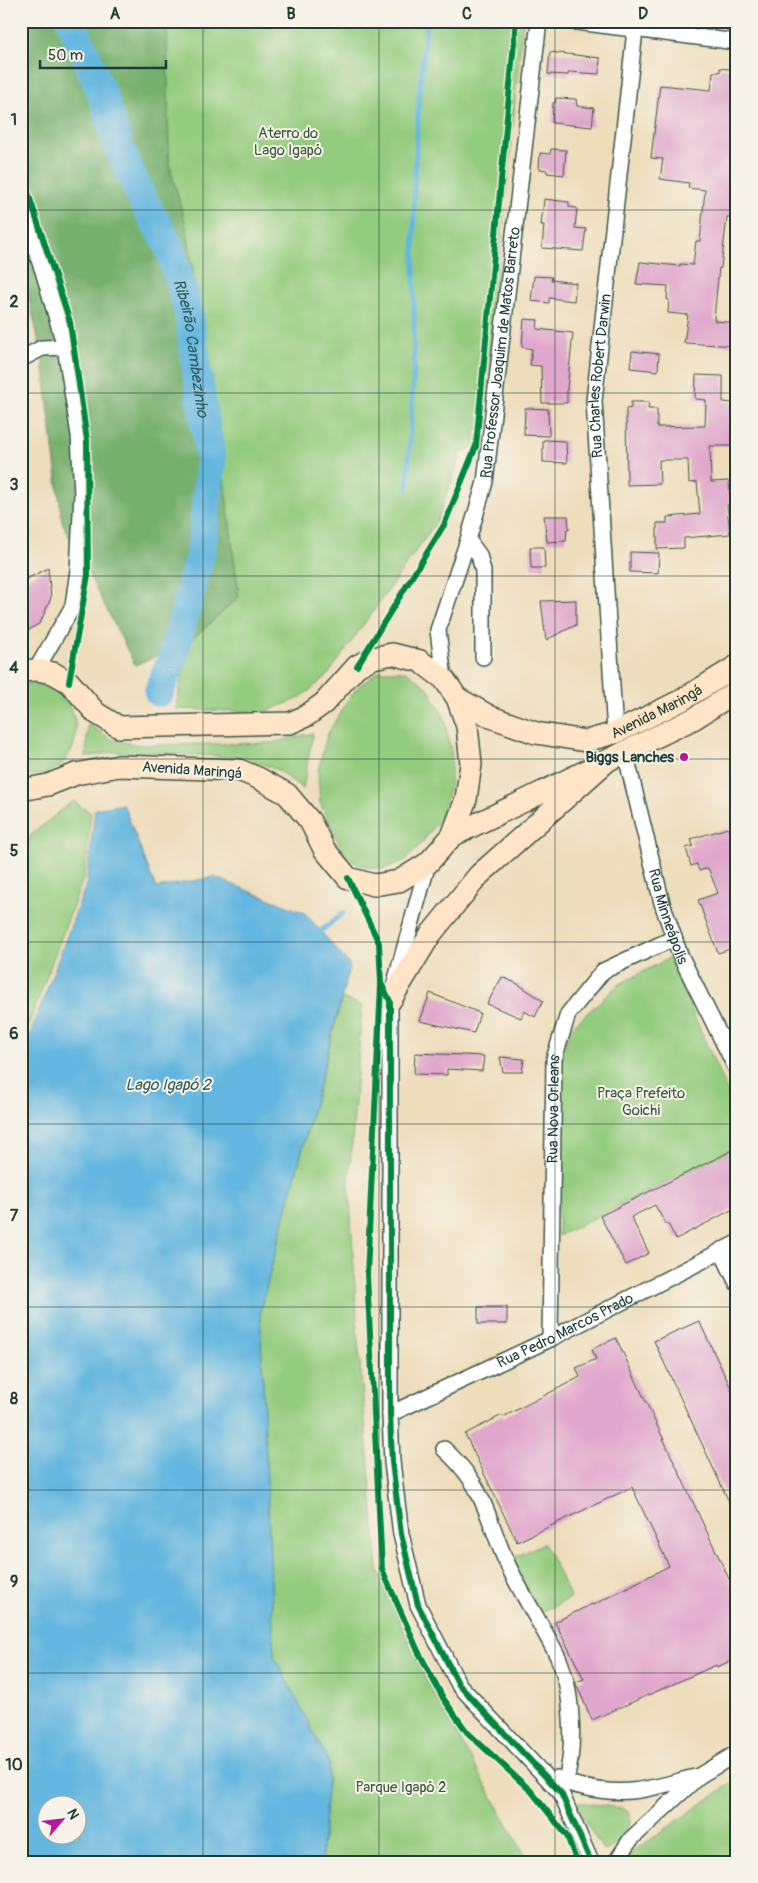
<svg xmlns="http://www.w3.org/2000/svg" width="758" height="1883" viewBox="0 0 758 1883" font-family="Pangolin,sans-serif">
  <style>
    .green { fill: #94cc7f; stroke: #5a845a }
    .forest { fill: #77b06e; stroke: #4b7651 }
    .water { fill: #64b6df; stroke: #427a8a; fill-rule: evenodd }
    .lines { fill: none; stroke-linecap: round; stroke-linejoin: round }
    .stream { stroke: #64b6df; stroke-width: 5 }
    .river { stroke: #64b6df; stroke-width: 30 }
    .building { fill: #e0a7cc }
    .minor-casing { stroke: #3e5548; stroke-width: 18 }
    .secondary-casing { stroke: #3e5548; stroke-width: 24 }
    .minor { stroke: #fff; stroke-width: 15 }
    .secondary { stroke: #ffe4c6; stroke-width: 21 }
    .cycleway-casing { stroke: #f7f3e8; stroke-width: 9 }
    .cycleway { stroke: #00873e; stroke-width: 6 }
    .grid { fill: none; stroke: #1f3d34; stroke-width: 1; stroke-opacity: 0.55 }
    .poi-dot { fill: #b5179e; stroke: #f7f3e8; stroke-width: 2 }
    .labels { text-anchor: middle; stroke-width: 4; stroke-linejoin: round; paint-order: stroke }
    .park-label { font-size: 15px; fill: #365a43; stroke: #f7f3e8 }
    .street-label { font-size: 15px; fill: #1f3d34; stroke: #f7f3e8 }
    .poi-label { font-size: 15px; font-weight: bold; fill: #1f3d34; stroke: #f7f3e8; text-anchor: end }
    .water-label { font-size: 16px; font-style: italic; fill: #305b5f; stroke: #f7f3e8 }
    .neatline { fill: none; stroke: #1f3d34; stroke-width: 2 }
    .grid-label { font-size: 16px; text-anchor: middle; font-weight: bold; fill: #1f3d34 }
  </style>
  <rect width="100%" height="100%" fill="#f7f3e8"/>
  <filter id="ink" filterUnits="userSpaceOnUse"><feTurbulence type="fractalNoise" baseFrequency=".02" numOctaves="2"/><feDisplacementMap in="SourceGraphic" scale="10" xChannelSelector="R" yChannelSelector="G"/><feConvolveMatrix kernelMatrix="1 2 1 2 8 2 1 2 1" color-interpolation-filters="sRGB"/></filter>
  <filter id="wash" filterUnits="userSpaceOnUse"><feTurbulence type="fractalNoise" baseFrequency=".0096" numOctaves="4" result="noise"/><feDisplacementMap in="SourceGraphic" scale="20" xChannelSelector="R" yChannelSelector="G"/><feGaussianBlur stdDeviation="1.12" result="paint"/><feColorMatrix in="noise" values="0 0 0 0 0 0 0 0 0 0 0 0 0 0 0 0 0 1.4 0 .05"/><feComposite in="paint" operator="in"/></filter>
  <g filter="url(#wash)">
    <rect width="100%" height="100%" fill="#edb"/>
    <!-- green -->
    <g class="green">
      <polygon points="167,21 523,21 484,417 476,446 462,452 437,521 327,676 300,698 264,712 176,709 188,643 239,597 225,487 187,230 169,163"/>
      <polygon points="379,671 406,671 427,687 444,716 452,756 450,785 441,817 422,843 406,860 383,869 360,866 344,854 320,803 318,771 327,735 346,703 357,688"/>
      <path d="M30 683C100 691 84 788 21 774V685Z"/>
      <polygon points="88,724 111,739 132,744 155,745 271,743 313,733 303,789 278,770 244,757 113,752 86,757"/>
      <polygon points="73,801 91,813 84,877 21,1045 21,866 31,835"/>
      <polygon points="669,958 737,1114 737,1147 558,1236 559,1064 572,1027 618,985"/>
      <polygon points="342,998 362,1006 349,1182 358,1340 378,1569 422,1672 529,1862 321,1862 329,1763 274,1656 260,1311"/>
      <polygon points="544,1543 571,1598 537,1614 511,1559"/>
      <polygon points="737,1779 737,1862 627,1862 627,1856"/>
      <path d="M579 1802 621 1808 629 1812C635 1825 617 1847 604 1851L579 1812Z"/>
    </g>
    <!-- forest -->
    <polygon class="forest" points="21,21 167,21 169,163 187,230 225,487 239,597 188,643 135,665 62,522 42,355 21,264"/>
    <!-- water -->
    <path class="water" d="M123 804 156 888 214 877 305 913 350 965 260 1311 274 1656 329 1763 321 1862H21V1051L28 1040 86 885 95 809ZM48 1806H78V1836H48Z"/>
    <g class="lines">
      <!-- stream -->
      <g class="stream">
        <polyline points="407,489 414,367 414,190 419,95 427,21"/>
        <polyline points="316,935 343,913"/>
      </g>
      <!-- river -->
      <path class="river" id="s1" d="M71 21 102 94 119 147 140 195 169 246 189 313 200 393 211 460 201 551 173 656 159 692"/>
    </g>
    <g id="blocks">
      <!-- building -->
      <g class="building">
        <polygon points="550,52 600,58 599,74 569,72 568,75 548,74"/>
        <polygon points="720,68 736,70 734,94 737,94 737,176 734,176 730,217 727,217 721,268 719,268 714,318 715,321 737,323 737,346 684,343 688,315 668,313 669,300 667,299 668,286 636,284 640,262 680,266 680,264 693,265 696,241 700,241 705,190 688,188 689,183 660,179 663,159 651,158 660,85 711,90 713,72 720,72"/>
        <polygon points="556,98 576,99 577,106 594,108 592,127 552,123 553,103 555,103"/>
        <polygon points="551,149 566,150 564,175 547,173 547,170 539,169 540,153 550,154"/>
        <polygon points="544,199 569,202 569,207 577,208 575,228 586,229 583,251 542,248 544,225 541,225"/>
        <polygon points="534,276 552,277 551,280 576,283 574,301 549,298 549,303 531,301"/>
        <polygon points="524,319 538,320 537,329 573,333 567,389 567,403 542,403 541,366 530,365 532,349 522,347"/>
        <polygon points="632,351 659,354 658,371 630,368"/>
        <polygon points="696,375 723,376 723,402 733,403 732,446 710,446 711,482 729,481 731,505 727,505 730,534 684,538 684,548 657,549 657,523 667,523 667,517 700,514 697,482 689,483 688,460 659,460 660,484 627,485 626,409 631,408 631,402 649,402 648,409 657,409 657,427 705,426 706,400 695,399"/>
        <polygon points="525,408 548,409 549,436 524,435"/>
        <polygon points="543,440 566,441 567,463 543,462"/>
        <polygon points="544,516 568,516 569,529 567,529 566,541 547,542"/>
        <polygon points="530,547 544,547 545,568 531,568"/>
        <polygon points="630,552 659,553 658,573 630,572"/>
        <polygon points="48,568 51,598 40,623 21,635 21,582"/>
        <polygon points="576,600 576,625 546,640 541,601"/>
        <polygon points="728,828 737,859 737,940 731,942 733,948 718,953 698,900 718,893 708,868 699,871 697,864 691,866 686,848 693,846 691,839"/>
        <polygon points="502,977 518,984 543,1001 535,1017 524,1011 521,1018 487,1004"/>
        <polygon points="430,993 480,1013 474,1033 420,1021"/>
        <polygon points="415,1053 484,1056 482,1071 447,1069 447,1075 414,1074"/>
        <polygon points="500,1057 524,1059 522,1072 503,1072"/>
        <polygon points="737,1148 737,1207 676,1239 668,1224 666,1225 655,1205 631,1217 649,1253 626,1265 600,1216"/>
        <rect x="478" y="1307" width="29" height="17"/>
        <polygon points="699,1321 737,1401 737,1519 654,1341"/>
        <polygon points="616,1338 737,1596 737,1658 717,1667 716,1665 592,1720 576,1684 576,1682 584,1679 555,1622 592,1604 593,1605 669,1566 632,1487 517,1542 465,1434 502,1415 503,1417 580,1377 576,1368 596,1359 592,1349"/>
      </g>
    </g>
  </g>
  <g filter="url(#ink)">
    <use href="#blocks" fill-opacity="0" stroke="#3e5548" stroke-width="1"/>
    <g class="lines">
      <defs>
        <g id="minor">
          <polyline points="569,21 737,42"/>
          <polyline points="21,208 43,271 65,347 79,435 82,495 78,570 73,606 36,670"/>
          <polyline points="21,359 42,348 65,347"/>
          <polyline points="468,540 479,555 483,571 483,657"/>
          <path id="s2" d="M444 679 438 630 468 540 485 482 539 21"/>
          <path id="s3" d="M615 733 594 401 636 21"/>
          <path id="s4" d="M625 752 662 903 680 955 737 1070"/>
          <polyline points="428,863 390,1001 390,1414 392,1462 401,1534 418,1605 459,1685 561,1793 591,1862"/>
          <polyline points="721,1250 737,1283"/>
          <path id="s5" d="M550 1339 554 1059 568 1014 603 971 674 938"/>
          <path id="s6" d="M390 1414 550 1339 737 1243"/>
          <path d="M444 1449C458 1462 471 1476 479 1494 490 1516 496 1539 506 1561 521 1594 541 1623 557 1655 573 1689 576 1748 565 1783"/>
          <path d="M557 1778C565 1783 573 1785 583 1787 629 1798 655 1787 699 1776"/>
          <polyline points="616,1862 631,1839 699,1776 737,1753"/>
        </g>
        <g id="secondary">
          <polyline points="21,671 36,670 53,673 69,682 96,713 119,727 290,723 306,716 324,703 357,666 373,658 392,654 420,661 444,679 457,698 467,726 471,764 466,799 452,836 428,863 399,881 374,885 348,878 324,849 310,821 287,794 258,778 239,770 119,766 76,774 48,785 21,790"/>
          <path id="s7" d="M457 698 491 717 536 733 586 741 615 733 682 700 737 666"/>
          <polyline points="452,836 695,718 737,691"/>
          <polyline points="390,1001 430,935 479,875 606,762"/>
        </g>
      </defs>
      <!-- minor casing -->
      <use href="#minor" class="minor-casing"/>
      <!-- secondary casing -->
      <use href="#secondary" class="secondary-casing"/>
      <!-- minor -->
      <use href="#minor" class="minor"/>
      <!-- secondary -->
      <use href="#secondary" class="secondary"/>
      <defs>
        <g id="cycleway">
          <polyline points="21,171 70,322 87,440 88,575 69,682"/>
          <polyline points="357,666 444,525 476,446 516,21"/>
          <polyline points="348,878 379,943 381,983 390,1001 390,1414 392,1462 401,1534 418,1605 459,1685 561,1793 591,1862"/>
          <polyline points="381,984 367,1275 382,1569 418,1651 443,1698 467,1732 531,1791 567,1836 577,1862"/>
        </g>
      </defs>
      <!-- cycleway casing -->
      <use href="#cycleway" class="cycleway-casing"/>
      <!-- cycleway -->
      <use href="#cycleway" class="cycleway"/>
    </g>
  </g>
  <!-- grid -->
  <path class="grid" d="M203 21V1862M379 21V1862M555 21V1862M21 210H737M21 393H737M21 576H737M21 759H737M21 942H737M21 1124H737M21 1307H737M21 1490H737M21 1673H737"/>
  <!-- markers -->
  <circle class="poi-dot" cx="684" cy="757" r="5"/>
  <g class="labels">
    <!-- park labels -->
    <g class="park-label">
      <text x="288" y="138">Aterro do<tspan x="288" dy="17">Lago Igapó</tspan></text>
      <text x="641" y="1098">Praça Prefeito<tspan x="641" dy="17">Goichi</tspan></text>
      <text x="401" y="1792">Parque Igapó 2</text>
    </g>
    <!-- street labels -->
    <g class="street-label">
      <text dy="5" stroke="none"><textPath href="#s2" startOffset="335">Rua Professor Joaquim de Matos Barreto</textPath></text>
      <text dy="5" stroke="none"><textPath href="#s3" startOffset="358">Rua Charles Robert Darwin</textPath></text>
      <text dy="5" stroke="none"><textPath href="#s7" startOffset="214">Avenida Maringá</textPath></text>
      <text transform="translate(192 770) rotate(4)" y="5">Avenida Maringá</text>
      <text dy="5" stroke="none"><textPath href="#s4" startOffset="170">Rua Minneápolis</textPath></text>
      <text dy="5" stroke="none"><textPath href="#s5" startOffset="230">Rua Nova Orleans</textPath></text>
      <text dy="5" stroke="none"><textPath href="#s6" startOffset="194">Rua Pedro Marcos Prado</textPath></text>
    </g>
    <!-- poi labels -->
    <g class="poi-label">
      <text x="674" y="762">Biggs Lanches</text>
    </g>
    <!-- water labels -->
    <g class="water-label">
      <text dy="6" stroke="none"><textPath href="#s1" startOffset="351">Ribeirão Cambezinho</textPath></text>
      <text x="168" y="1090">Lago Igapó 2</text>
    </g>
  </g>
  <!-- margin -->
  <rect width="758" height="1883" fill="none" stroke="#f7f3e8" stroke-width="55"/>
  <!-- north arrow -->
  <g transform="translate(62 1820) rotate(62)"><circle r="24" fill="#f7f3e8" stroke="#a1aaa0"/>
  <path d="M0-4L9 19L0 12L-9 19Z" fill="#b5179e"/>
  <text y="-8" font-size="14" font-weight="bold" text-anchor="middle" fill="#1f3d34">N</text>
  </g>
  <!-- scale -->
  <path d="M40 60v8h126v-8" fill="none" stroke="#1f3d34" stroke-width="2.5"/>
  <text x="48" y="60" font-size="15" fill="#1f3d34" stroke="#f7f3e8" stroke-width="4" paint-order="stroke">50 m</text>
  <rect x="28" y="28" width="702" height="1828" class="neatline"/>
  <g class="grid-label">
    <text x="115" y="19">A</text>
    <text x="291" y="19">B</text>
    <text x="467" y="19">C</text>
    <text x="643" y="19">D</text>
    <text x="14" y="125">1</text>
    <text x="14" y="307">2</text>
    <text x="14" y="490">3</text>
    <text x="14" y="673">4</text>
    <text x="14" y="856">5</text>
    <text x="14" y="1039">6</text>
    <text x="14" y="1221">7</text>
    <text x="14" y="1404">8</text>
    <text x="14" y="1587">9</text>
    <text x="14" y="1770">10</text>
  </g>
</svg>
